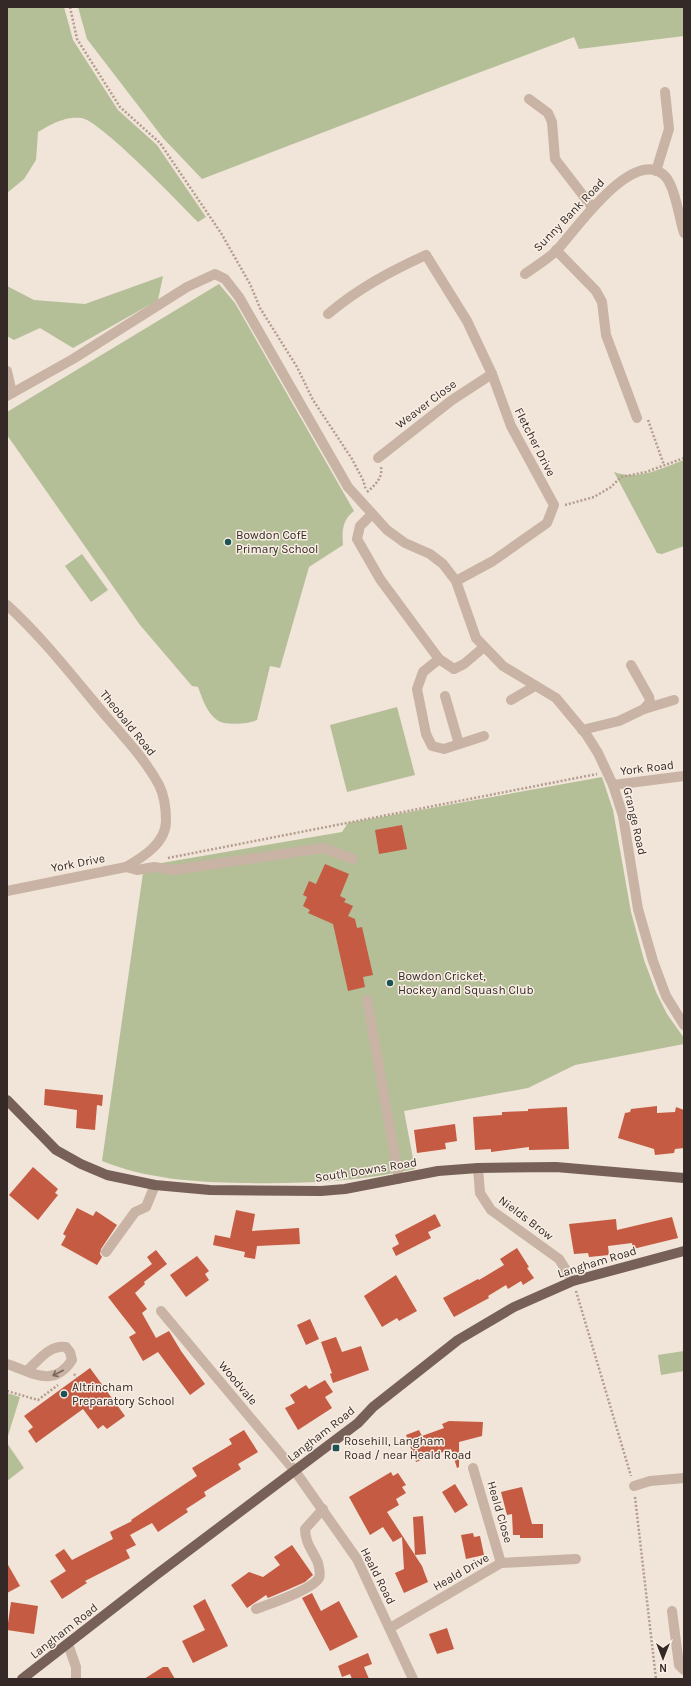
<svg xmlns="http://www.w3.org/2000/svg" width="691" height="1686" viewBox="0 0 691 1686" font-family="Karla,sans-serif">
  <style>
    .green { fill: #b4bf98 }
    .building { fill: #c55b42 }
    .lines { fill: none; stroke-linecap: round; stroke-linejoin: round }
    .path { stroke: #b49d8f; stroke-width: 2.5; stroke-dasharray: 2 2; stroke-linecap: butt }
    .minor { stroke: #c8b3a4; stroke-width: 10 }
    .major { stroke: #766057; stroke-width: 10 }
    .oneway { stroke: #77675f }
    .poi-dot { fill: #1c5354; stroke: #f9eee4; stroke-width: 1.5 }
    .labels { text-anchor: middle; stroke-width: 3; stroke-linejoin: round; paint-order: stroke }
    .street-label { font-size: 12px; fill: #342926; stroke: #f9eee4 }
    .poi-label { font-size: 12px; fill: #342926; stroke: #f9eee4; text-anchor: start }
  </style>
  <rect width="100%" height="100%" fill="#f1e4d8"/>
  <!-- green -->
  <g class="green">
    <path d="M7 7H64L73 40 118 110 157 145 206 217 198 222C180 204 99 119 81 118 65 116 51 124 38 132L36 160 24 179 7 193Z"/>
    <polygon points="78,7 684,7 684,36 579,49 574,37 462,79 202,179 163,138 87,39"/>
    <polygon points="163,276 158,300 73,348 40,328 14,340 7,336 7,286 34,300 85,304"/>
    <path d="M219 284 235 303 354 511C342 520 342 531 343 545L309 567 280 668 270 666 257 720C248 724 225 726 217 720 207 713 202 698 198 687L192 686 140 625 7 435V412Z"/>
    <path d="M684 460V546L662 554 657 553 614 472C639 481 661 468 684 460Z"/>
    <polygon points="82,554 108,590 91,602 65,566"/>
    <polygon points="397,707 415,775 347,792 330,725"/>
    <path d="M602 777 613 810 631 912 644 960 656 992 667 1014 684 1038V1044L575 1065 528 1088 404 1111 415 1169C357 1182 301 1184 242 1183 193 1182 147 1179 102 1161L144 866 342 832 348 823Z"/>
    <polygon points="684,1351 684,1371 661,1375 658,1355"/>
    <polygon points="7,1393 20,1397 7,1439"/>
    <polygon points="7,1443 24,1468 7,1481"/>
  </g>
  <!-- building -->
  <g class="building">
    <polygon points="402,825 407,849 379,854 375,830"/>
    <polygon points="325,864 349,874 340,896 346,899 344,902 353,906 348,916 355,919 357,928 362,927 373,975 363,977 365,987 348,991 333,924 308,913 310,910 303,906 307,897 303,895 309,881 316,884"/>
    <polygon points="45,1089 103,1095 102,1106 97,1105 95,1130 76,1128 77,1110 44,1105"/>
    <polygon points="657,1106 657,1113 675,1112 676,1107 684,1110 684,1148 675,1149 674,1153 655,1155 654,1149 618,1138 625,1113 630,1112 631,1109"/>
    <polygon points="567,1107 569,1149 529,1150 529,1147 491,1152 491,1149 475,1150 473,1117 502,1115 502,1112 528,1111 528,1109"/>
    <polygon points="455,1124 457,1141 445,1143 446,1149 417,1153 414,1130"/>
    <polygon points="33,1167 58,1189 55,1193 58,1195 38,1220 9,1195"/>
    <polygon points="77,1208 93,1216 96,1211 117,1225 101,1249 100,1254 102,1257 97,1265 61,1245 66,1236 63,1234"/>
    <polygon points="236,1210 255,1214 252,1231 299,1228 300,1244 257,1246 255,1259 244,1257 245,1252 213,1245 215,1235 230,1238"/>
    <polygon points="435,1214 441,1226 428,1232 431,1238 396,1256 392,1248 399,1244 395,1235"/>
    <polygon points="672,1217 678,1238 633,1249 632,1243 608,1246 609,1255 589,1257 588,1253 574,1254 569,1224 616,1219 617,1230"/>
    <polygon points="517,1248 529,1267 527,1268 534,1278 523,1285 521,1281 508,1289 506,1285 488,1296 489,1298 454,1317 443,1298 478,1279 479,1280 504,1265 500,1259"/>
    <polygon points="156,1250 167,1264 144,1282 145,1284 135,1293 147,1309 142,1313 156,1338 169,1331 181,1351 205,1384 190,1395 158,1352 143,1361 129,1337 136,1333 108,1297 152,1264 147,1257"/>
    <polygon points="197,1256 209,1271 205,1274 209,1280 186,1297 170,1275"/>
    <polygon points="396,1275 417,1311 399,1321 397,1318 382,1327 364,1296"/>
    <polygon points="310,1319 319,1339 306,1345 297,1325"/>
    <polygon points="336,1337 342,1352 361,1346 369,1370 333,1383 330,1374 332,1373 321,1342"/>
    <polygon points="90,1368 125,1416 107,1429 103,1425 98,1429 83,1409 36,1443 28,1431 33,1427 24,1416"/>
    <polygon points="325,1380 333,1392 325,1397 332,1408 298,1430 285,1408 295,1403 290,1395 306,1385 309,1389"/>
    <polygon points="449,1421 483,1422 482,1436 459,1442 459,1467 457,1468 451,1449 416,1462 406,1435 419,1430 422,1436 444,1428 442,1424"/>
    <polygon points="244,1430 258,1452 238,1464 241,1469 204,1492 206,1496 186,1509 188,1512 158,1532 152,1523 130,1535 136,1545 126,1550 130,1558 85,1581 87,1583 62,1599 50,1581 66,1571 55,1555 64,1549 72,1560 113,1539 110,1532 132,1521 131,1520 197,1476 192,1468 232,1444 229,1439"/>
    <polygon points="391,1472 393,1476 398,1473 406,1485 402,1487 406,1493 396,1499 399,1505 387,1512 422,1566 428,1582 404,1593 395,1573 404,1569 402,1537 393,1542 383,1527 370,1535 349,1497"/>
    <polygon points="455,1484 468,1505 455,1513 442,1492"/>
    <polygon points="522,1487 532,1524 543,1524 543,1538 520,1538 520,1535 513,1535 512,1514 507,1515 501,1492"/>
    <polygon points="423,1516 426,1554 415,1555 413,1517"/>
    <polygon points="473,1533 474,1537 480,1536 484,1555 466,1559 461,1535"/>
    <polygon points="292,1545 313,1575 305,1582 287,1590 268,1598 266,1595 247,1608 231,1585 249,1572 263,1577 280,1565 274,1557"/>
    <polygon points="7,1563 20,1586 7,1593"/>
    <polygon points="312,1593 321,1611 339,1601 358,1637 330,1651 302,1598"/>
    <polygon points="205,1599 228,1646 193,1663 182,1641 205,1630 193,1606"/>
    <polygon points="11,1602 38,1606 34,1634 7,1630"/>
    <polygon points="447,1628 454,1649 437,1654 429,1634"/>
    <polygon points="368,1653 372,1664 364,1667 369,1679 352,1679 350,1674 342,1677 338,1666"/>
    <polygon points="163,1667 168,1667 175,1679 144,1679"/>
  </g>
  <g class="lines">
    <!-- path -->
    <g class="path">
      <polyline points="70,7 77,39 120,107 160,143 221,233 250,284 260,308 297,367 313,400 352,459 363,480 366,490"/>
      <polyline points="648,420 664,465"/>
      <path d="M367 492C375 485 383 478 381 467"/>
      <polyline points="565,505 594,497 611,487 621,477 646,472 684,458"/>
      <polyline points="168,858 597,774"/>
      <polyline points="576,1291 631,1476"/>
      <polyline points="74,1374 77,1378"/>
      <polyline points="7,1391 38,1400 58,1385"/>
      <polyline points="635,1497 656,1679"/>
    </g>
    <!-- minor -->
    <g class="minor">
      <polyline points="529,99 548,113 552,122 555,159 592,207"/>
      <polyline points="656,171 669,129 665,92"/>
      <polyline points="556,250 596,291 602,302 606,335 637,418"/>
      <path d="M525 274C536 266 548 259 557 250 575 231 632 147 664 175 675 185 679 218 684 233"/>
      <path d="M328 314C359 288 389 272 426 255L467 321 492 374 511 426 554 505 547 523 493 561 456 581"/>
      <polyline points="7,371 12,393"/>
      <polyline points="7,396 73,359 187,287 215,274 225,279 239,297 348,487 387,530 405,543 430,554 443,564 456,581 476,638 503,666 556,698 586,734 598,753 613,785 623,816 638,909 653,961 666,996 684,1025"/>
      <polyline points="378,458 452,400 492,374"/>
      <polyline points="372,514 360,526 357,539 380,579 439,659 454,669 464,664 484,647"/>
      <path d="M7 605C41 636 70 673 100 709 120 733 144 757 159 785 164 795 166 810 166 821 166 843 143 857 126 867"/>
      <polyline points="439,659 423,672 417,689 426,734 432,746 444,749 484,736"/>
      <polyline points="631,665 649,697 650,702 644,709"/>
      <polyline points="445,696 459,744"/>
      <polyline points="511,700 535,686"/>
      <polyline points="582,730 619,721 644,709 674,700"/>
      <polyline points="613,785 684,776"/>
      <polyline points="7,891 126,867 137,870 154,867 174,870 323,848 353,859"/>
      <polyline points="367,1000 399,1179"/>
      <polyline points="478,1168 480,1193 491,1210 559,1259 573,1281"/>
      <polyline points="106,1252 135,1212 146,1207 155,1185"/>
      <polyline points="161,1311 295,1471 357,1559 413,1679"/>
      <path d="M7 1364C32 1372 53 1389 72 1360L70 1352 66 1347C49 1345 39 1360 28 1370"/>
      <polyline points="473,1468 501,1563"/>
      <polyline points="634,1486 650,1481 684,1478"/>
      <path d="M256 1609C269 1604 312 1590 319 1578 321 1574 319 1568 318 1563 313 1551 305 1543 305 1529L323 1509"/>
      <polyline points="672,1611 679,1665 684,1670"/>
      <polyline points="390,1628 501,1563 576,1559"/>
      <polyline points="68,1644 76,1667 76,1679"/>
    </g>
    <!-- major -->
    <g class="major">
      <polyline points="7,1100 56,1150 81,1164 107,1175 155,1185 210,1190 321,1191 345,1189 438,1171 478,1168 556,1167 684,1178"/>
      <polyline points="22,1679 156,1575 358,1423 373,1407 458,1340 514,1307 573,1281 684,1251"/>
    </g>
  </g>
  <!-- one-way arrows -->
  <defs><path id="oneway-shaft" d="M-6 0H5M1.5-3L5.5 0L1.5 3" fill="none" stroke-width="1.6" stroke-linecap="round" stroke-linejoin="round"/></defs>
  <use class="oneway" href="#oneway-shaft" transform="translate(58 1373) rotate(153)"/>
  <!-- markers -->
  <g class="poi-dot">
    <circle cx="228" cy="542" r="4"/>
    <circle cx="390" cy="983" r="4"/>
    <circle cx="64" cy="1394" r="4"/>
    <rect x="332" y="1444" width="8" height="8" rx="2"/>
  </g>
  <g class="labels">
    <!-- street labels -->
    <g class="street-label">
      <text transform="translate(569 215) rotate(-46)" y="4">Sunny Bank Road</text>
      <text transform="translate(426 404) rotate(-37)" y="4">Weaver Close</text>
      <text transform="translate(535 442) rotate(63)" y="4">Fletcher Drive</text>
      <text transform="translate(128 723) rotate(51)" y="4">Theobald Road</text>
      <text transform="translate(647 768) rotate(-7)" y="4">York Road</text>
      <text transform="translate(635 821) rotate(77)" y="4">Grange Road</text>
      <text transform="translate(78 863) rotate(-11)" y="4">York Drive</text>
      <text transform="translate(366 1170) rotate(-9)" y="4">South Downs Road</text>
      <text transform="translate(526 1218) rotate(37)" y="4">Nields Brow</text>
      <text transform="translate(597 1262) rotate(-17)" y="4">Langham Road</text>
      <text transform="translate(238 1383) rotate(50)" y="4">Woodvale</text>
      <text transform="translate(321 1434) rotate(-38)" y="4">Langham Road</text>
      <text transform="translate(500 1512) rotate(74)" y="4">Heald Close</text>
      <text transform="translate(461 1572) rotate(-30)" y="4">Heald Drive</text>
      <text transform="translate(378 1576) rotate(63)" y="4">Heald Road</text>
      <text transform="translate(64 1631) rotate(-38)" y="4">Langham Road</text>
    </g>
    <!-- poi labels -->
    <g class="poi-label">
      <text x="236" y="539">Bowdon CofE<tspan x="236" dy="14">Primary School</tspan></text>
      <text x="398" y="980">Bowdon Cricket,<tspan x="398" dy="14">Hockey and Squash Club</tspan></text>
      <text x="72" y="1391">Altrincham<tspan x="72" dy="14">Preparatory School</tspan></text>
      <text x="344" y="1445">Rosehill, Langham<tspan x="344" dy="14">Road / near Heald Road</tspan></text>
    </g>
  </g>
  <!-- border -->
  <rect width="691" height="1686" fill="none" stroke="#342926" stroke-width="16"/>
  <!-- north arrow -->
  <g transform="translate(663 1658) rotate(180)" stroke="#f9eee4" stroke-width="3" paint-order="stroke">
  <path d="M0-3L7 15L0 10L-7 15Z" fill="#342926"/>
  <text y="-6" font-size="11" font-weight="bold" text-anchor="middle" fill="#342926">N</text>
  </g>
</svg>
